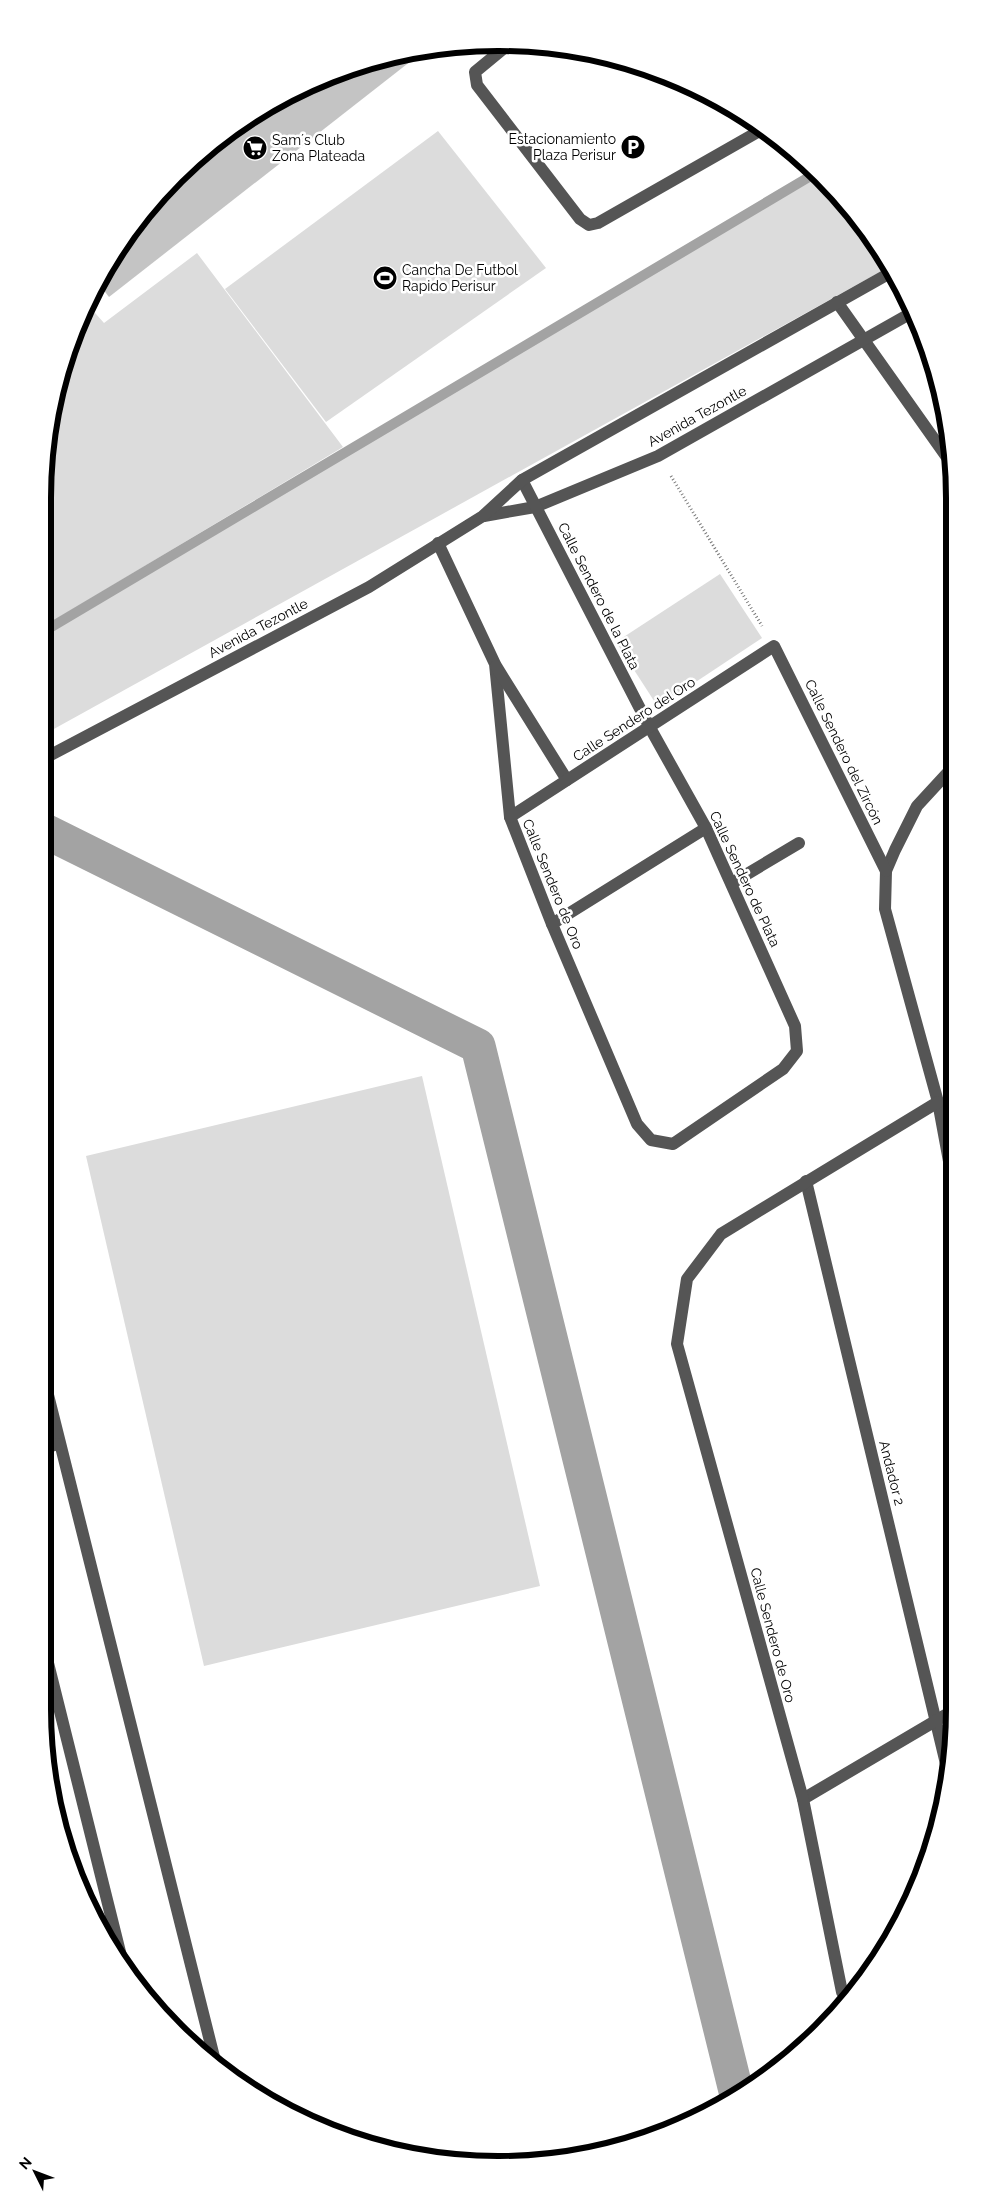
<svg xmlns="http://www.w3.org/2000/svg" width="997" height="2207" viewBox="0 0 997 2207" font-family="Raleway,sans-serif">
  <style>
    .green { fill: #dcdcdc }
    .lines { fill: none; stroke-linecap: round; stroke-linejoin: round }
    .stream { stroke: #a3a3a3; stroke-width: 10 }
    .canal { stroke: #a3a3a3; stroke-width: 35 }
    .building { fill: #c4c4c4 }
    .path { stroke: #777; stroke-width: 3; stroke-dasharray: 1 2.5; stroke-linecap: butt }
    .minor { stroke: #555; stroke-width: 12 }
    .labels { text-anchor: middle; stroke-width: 5; stroke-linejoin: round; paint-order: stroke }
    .poi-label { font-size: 14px; fill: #000; stroke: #fff; text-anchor: start }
    .street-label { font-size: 14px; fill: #000; stroke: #fff }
    .rim { fill: none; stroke: #000; stroke-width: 6 }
  </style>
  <rect width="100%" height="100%" fill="#fff"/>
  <!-- green -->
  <g class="green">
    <polygon points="438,131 546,268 326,422 225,289"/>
    <polygon points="813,174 860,221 887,268 43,735 43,632"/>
    <polygon points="197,253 343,447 43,627 43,498 51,410 77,324 88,305 104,323"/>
    <polygon points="720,574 762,638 658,707 616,642"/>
    <polygon points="422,1076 540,1586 204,1666 86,1156"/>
  </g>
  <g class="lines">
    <!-- stream -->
    <polyline class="stream" points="43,632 814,174"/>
    <!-- canal -->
    <polyline class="canal" points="43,830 478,1046 737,2095"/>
  </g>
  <!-- building -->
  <polygon class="building" points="425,50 109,297 99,284 119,245 176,176 245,120 324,77 409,51"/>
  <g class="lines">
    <!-- path -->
    <polyline class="path" points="671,476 762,626"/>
    <!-- minor -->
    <g class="minor">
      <polyline points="509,44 475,72 477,85 580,219 589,225 598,223 763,129"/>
      <polyline points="837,302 951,463"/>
      <polyline points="484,516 535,507 658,456 913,312"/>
      <polyline points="438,543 495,664 510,817 552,924 637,1124 651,1140 673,1144 783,1069 797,1051 795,1026 706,828 649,726 522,480"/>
      <polyline points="496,666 567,780"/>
      <polyline points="43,759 369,587 483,516 522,480 890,273"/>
      <polyline points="952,768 917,806 895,850 886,871 885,909 938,1102 953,1183"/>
      <polyline points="510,817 774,646 886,871"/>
      <polyline points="732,883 799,843"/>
      <polyline points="552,924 706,828"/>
      <polyline points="806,1181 948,1772"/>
      <polyline points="43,1375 214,2057"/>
      <polyline points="43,1448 59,1444"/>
      <polyline points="43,1643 123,1964"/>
      <polyline points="803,1799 954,1710"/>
      <polyline points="848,1999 842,1992 803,1799 677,1344 687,1279 721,1234 938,1102"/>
    </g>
  </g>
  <!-- icons -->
  <defs>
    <symbol id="parking-disc" viewBox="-11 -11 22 22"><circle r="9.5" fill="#000" stroke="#fff"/><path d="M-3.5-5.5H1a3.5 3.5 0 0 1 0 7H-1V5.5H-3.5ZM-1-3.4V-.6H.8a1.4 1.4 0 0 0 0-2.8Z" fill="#fff"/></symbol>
    <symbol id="supermarket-disc" viewBox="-11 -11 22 22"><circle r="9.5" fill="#000" stroke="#fff"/><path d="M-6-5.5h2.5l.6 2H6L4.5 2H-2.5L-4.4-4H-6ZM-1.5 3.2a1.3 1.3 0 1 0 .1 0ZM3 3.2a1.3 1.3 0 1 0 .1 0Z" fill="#fff"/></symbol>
    <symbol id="stadium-disc" viewBox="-11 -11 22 22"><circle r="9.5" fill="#000" stroke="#fff"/><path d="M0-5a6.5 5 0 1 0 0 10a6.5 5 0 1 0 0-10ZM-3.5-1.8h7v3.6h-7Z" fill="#fff"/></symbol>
  </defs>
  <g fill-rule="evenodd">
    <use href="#parking-disc" x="619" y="133" width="28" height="28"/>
    <use href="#supermarket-disc" x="241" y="134" width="28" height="28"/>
    <use href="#stadium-disc" x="371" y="264" width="28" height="28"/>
  </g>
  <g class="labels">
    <!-- poi labels -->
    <g class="poi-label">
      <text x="616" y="144" text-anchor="end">Estacionamiento<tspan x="616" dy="16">Plaza Perisur</tspan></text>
      <text x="272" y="145">Sam´s Club<tspan x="272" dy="16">Zona Plateada</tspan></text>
      <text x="402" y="275">Cancha De Futbol<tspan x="402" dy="16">Rapido Perisur</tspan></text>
    </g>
    <!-- street labels -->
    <g class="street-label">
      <text transform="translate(697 416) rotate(-29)" y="5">Avenida Tezontle</text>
      <text transform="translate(599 596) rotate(63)" y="5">Calle Sendero de la Plata</text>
      <text transform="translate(258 628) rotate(-28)" y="5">Avenida Tezontle</text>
      <text transform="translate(634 719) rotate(-33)" y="5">Calle Sendero del Oro</text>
      <text transform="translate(844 752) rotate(64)" y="5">Calle Sendero del Zircón</text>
      <text transform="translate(745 879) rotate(65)" y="5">Calle Sendero de Plata</text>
      <text transform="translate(553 884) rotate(68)" y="5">Calle Sendero de Oro</text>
      <text transform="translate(892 1473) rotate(76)" y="5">Andador 2</text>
      <text transform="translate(773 1635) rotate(75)" y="5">Calle Sendero de Oro</text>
    </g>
  </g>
  <!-- crop -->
  <path d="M0 0H997V2207H0ZM498 51H499A447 447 0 0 1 946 498V1709A447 447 0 0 1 499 2156H498A447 447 0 0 1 51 1709V498A447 447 0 0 1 498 51Z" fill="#fff" fill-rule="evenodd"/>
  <path class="rim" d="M498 51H499A447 447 0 0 1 946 498V1709A447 447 0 0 1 499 2156H498A447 447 0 0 1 51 1709V498A447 447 0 0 1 498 51Z"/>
  <!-- north arrow -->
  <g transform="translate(35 2172) rotate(312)" stroke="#ffffff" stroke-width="4" paint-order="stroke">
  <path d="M0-4L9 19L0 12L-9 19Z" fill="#000000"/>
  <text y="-8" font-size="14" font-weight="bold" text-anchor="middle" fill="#000000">N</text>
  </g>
</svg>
